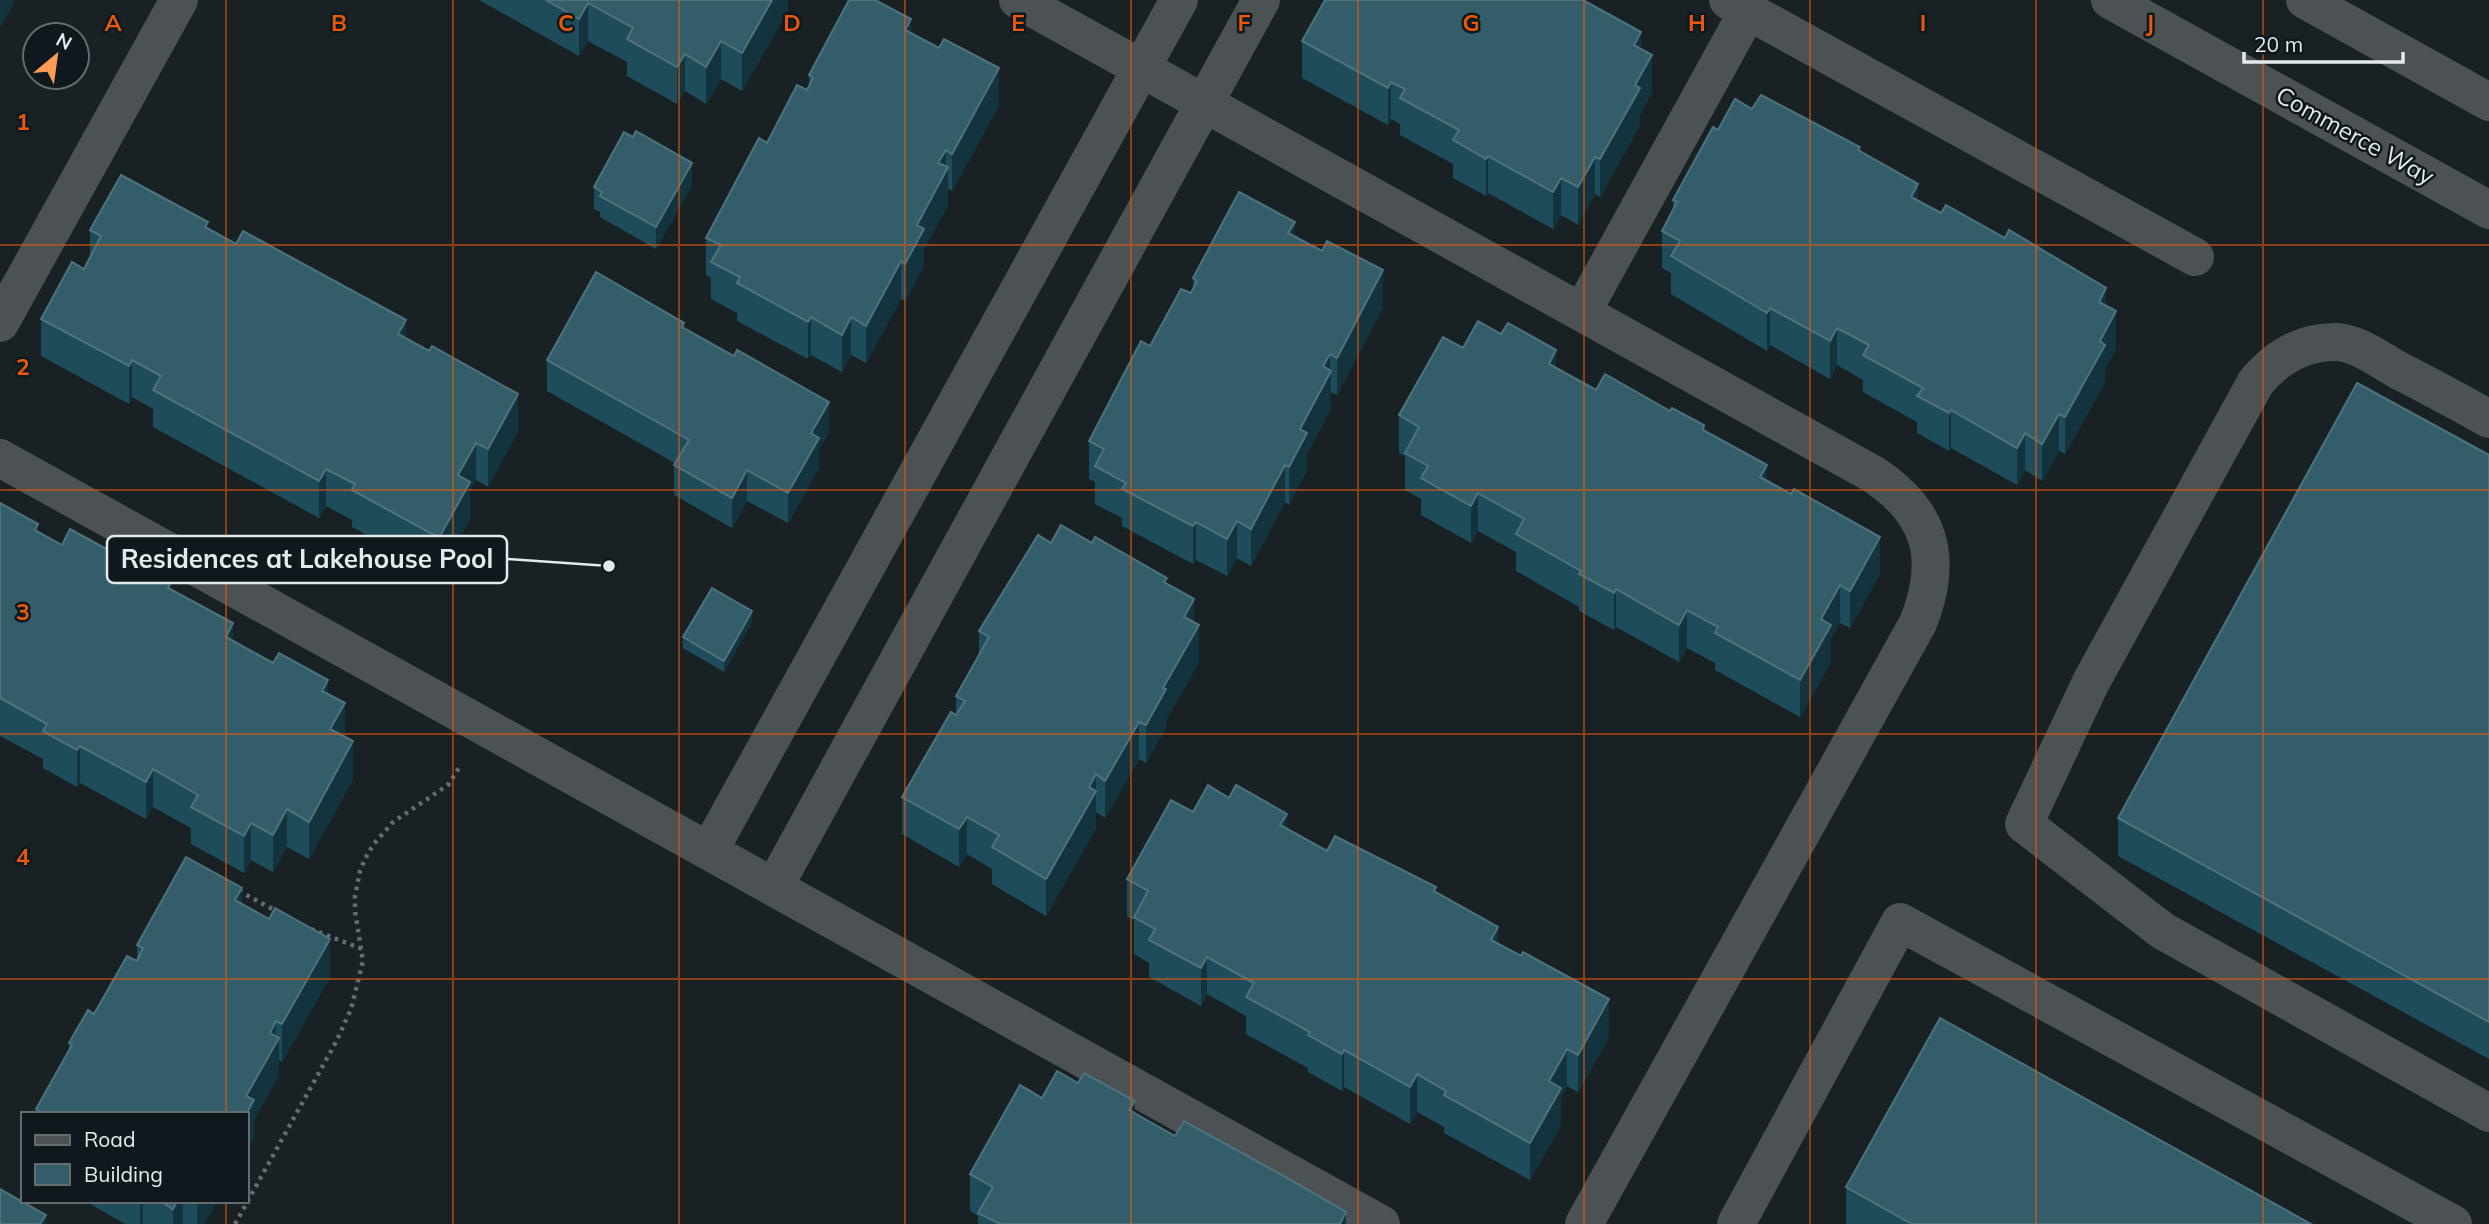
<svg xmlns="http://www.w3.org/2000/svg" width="2489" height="1224" viewBox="0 0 2489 1224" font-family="Mulish,sans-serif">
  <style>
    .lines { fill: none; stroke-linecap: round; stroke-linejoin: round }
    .path { stroke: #646d6f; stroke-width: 4.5; stroke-dasharray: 3.5 5; stroke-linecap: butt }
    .minor { stroke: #4c5153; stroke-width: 38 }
    .wall { fill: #1f4c5a }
    .shaded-wall { fill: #13343e }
    .building { fill: #345d6a; stroke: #4f737e; stroke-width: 2 }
    .grid { fill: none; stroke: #e8590c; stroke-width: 2; stroke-opacity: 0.55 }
    .labels { text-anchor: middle; stroke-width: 5; stroke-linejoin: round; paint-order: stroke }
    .street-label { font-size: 24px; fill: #e3eaec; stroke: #0f181c }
    .grid-label { font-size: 23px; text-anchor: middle; font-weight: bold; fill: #e8590c; stroke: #0f181c; stroke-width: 5; stroke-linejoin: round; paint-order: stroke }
    .leader { fill: none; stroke: #e3eaec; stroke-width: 2.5 }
    .callout-dot { fill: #e3eaec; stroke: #0f181c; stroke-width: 2.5 }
    .callout { fill: #0f181c; stroke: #e3eaec; stroke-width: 2.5 }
    .callout-label { font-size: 26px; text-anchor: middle; font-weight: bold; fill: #e3eaec }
  </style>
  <rect width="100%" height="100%" fill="#182225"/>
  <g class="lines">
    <!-- path -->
    <g class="path">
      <polyline points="239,891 278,912"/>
      <polyline points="311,929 362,949"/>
      <polyline points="235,1224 336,1042 351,1009 363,961 355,911 355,896 360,871 365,859 373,845 393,822 448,785 459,768"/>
    </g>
    <!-- minor -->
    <g class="minor">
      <path d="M1018 0 1871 473C1931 511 1944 558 1918 623L1584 1224"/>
      <polyline points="1728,0 2195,257"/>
      <polyline points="2110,0 2489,210"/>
      <polyline points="2305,0 2489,102"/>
      <polyline points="1582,312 1748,11"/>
      <polyline points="0,323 179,0"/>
      <path d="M2489 419C2459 402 2429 386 2398 370 2380 360 2356 342 2335 342 2302 342 2276 358 2256 382L2091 682 2024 824 2163 931 2489 1113"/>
      <polyline points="0,458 1381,1224"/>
      <polyline points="709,851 1179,0"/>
      <polyline points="774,887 1261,0"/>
      <polyline points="1736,1224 1900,922 2453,1224"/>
    </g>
  </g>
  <!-- wall -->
  <g class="wall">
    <polygon points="479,0 788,0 788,10 742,91 721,79 706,104 685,91 677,104 627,76 627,62 588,41 579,56"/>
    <polygon points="911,33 999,105 952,191 948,189 948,205 924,249 924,266 905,301 901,299 866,363 851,355 842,372 811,355 808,359 737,321 737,313 711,299 711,278 706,275 706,238 767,143 807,90 809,87 809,75"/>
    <polygon points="1302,41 1641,49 1652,92 1640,114 1640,125 1600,197 1595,194 1578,225 1561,215 1553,229 1488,193 1486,196 1453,178 1453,164 1400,135 1400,124 1391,119 1388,125 1302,78"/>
    <polygon points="1752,109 1860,151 1918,200 2106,306 2116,349 2105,369 2105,382 2065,454 2059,451 2042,481 2025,470 2017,485 1951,448 1949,451 1917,433 1917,422 1863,392 1863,380 1837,365 1830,379 1770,345 1767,351 1671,294 1671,273 1662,268 1662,231 1673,210 1673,200 1718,130"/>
    <polygon points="692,185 656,249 600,217 600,212 594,209 594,187"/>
    <polygon points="208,229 406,338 518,431 488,487 476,480 470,491 470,519 439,575 352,527 352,520 326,506 319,518 153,427 153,409 132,397 129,404 41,356 41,319 84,269 90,256 90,230"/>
    <polygon points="1295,237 1383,307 1337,395 1331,392 1331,408 1307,454 1307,470 1289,505 1285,502 1251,566 1237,558 1227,576 1196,560 1193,564 1122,526 1122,518 1095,504 1095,482 1089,479 1089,441 1150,346 1191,293 1193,289 1193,278"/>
    <polygon points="684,329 829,432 819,449 819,468 788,523 747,501 732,528 674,495 674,465 675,463 547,391 547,360"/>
    <polygon points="1501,334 1556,368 1596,390 1704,430 1767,480 1880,574 1850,628 1840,623 1831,638 1831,662 1800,717 1715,670 1715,663 1687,648 1679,662 1616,627 1614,630 1579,611 1579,607 1516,571 1516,552 1478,531 1471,543 1421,515 1421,499 1405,490 1405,456 1399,453 1399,415 1463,348"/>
    <polygon points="2489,455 2489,1059 2118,856 2118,818"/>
    <polygon points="0,503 38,531 62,545 170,588 233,641 328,694 345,737 353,779 309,859 287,847 273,872 251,860 244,873 191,844 191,828 153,807 146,819 80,783 77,787 43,768 43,759 0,736"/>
    <polygon points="1051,543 1092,543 1167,584 1194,622 1199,662 1166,720 1166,727 1146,763 1139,759 1105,818 1096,812 1096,828 1046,916 992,884 992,869 967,854 959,867 902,834 902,797 956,715 956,696 979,654 979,631"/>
    <polygon points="752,622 724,672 683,648 683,637"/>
    <polygon points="1229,798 1327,851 1436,892 1609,1037 1578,1092 1567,1086 1561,1097 1561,1125 1530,1180 1444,1133 1444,1127 1417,1112 1410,1124 1344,1087 1342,1091 1308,1072 1308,1068 1246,1034 1246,1016 1207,994 1201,1006 1149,977 1149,963 1134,954 1134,920 1127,917 1127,879 1193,812"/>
    <polygon points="242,904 330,977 282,1062 279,1060 279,1075 254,1120 254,1138 247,1114 36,1114 36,1109 69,1050 69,1043 137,961 137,945"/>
    <polygon points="1042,1098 1135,1113 1175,1136 1346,1224 978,1224 978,1216 970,1211 970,1174"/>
    <polygon points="1846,1187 2311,1224 1846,1224"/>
    <polygon points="85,1201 217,1201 204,1224 125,1224"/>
  </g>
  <!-- shaded-wall -->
  <g class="shaded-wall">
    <polygon points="0,0 14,0 14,3 0,28"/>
    <polygon points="772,0 788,0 788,10 742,91 742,53"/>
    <polygon points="588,3 588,41 579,56 579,19"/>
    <polygon points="911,19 911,57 905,30"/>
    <polygon points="1641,32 1641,69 1634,45"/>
    <polygon points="721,41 721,79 706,104 706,67"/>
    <polygon points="685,54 685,91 677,104 677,67"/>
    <polygon points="1652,55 1652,92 1640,114 1640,125 1600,197 1600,159 1635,85"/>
    <polygon points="999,68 999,105 952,191 952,154"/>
    <polygon points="1391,82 1391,119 1388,125 1388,88"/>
    <polygon points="946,150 946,172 948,167 948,205 924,249 924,266 905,301 905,264 917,225 938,163"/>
    <polygon points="1488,156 1488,193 1486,196 1486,159"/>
    <polygon points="1595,157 1595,194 1578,225 1578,187"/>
    <polygon points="692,163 692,185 656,249 656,227"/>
    <polygon points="1561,178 1561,215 1553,229 1553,192"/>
    <polygon points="1918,184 1918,222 1911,197"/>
    <polygon points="1295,222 1295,259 1288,233"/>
    <polygon points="901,261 901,299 866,363 866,326"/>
    <polygon points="1383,270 1383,307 1337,395 1337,358"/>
    <polygon points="2106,288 2106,325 2099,302"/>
    <polygon points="1770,308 1770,345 1767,351 1767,313"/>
    <polygon points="2116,311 2116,349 2105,369 2105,382 2065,454 2065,417 2100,341"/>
    <polygon points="811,317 811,355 808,359 808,322"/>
    <polygon points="851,317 851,355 842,372 842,335"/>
    <polygon points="406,320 406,358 398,334"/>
    <polygon points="1837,328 1837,365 1830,379 1830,341"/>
    <polygon points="1556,350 1556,387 1549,364"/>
    <polygon points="1330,354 1330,374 1331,371 1331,408 1307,454 1307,470 1289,505 1289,467 1300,429 1323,366"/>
    <polygon points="132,360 132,397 129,404 129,366"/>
    <polygon points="518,394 518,431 488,487 488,449"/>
    <polygon points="829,402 829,432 819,449 819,468 788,523 788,493 811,433"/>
    <polygon points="1951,410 1951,448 1949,451 1949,413"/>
    <polygon points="2059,414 2059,451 2042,481 2042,444"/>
    <polygon points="2025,433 2025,470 2017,485 2017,448"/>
    <polygon points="476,443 476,480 470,491 470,519 439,575 439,538 458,475"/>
    <polygon points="1285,465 1285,502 1251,566 1251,529"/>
    <polygon points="1767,465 1767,503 1760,477"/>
    <polygon points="326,469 326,506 319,518 319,481"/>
    <polygon points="747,470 747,501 732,528 732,498"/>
    <polygon points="1478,493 1478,531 1471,543 1471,506"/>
    <polygon points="1237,521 1237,558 1227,576 1227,539"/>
    <polygon points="1196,522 1196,560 1193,564 1193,526"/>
    <polygon points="1880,537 1880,574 1850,628 1850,591"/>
    <polygon points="1840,585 1840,623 1831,638 1831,662 1800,717 1800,680 1821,619"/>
    <polygon points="1616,589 1616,627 1614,630 1614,593"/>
    <polygon points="1194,599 1194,633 1199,625 1199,662 1166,720 1166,727 1146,763 1146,725 1163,688 1184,617"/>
    <polygon points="1687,610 1687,648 1679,662 1679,625"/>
    <polygon points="752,611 752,622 724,672 724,661"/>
    <polygon points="233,623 233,661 226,637"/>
    <polygon points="328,680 328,718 322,691"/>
    <polygon points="345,703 345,741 330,729"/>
    <polygon points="1139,722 1139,759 1105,818 1105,781"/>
    <polygon points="353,741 353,779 309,859 309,822"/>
    <polygon points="80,746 80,783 77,787 77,750"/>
    <polygon points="153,769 153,807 146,819 146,782"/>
    <polygon points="1096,774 1096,828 1046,916 1046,879"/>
    <polygon points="287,809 287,847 273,872 273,835"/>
    <polygon points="1287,814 1287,851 1280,825"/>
    <polygon points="967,817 967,854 959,867 959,829"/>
    <polygon points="251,823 251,860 244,873 244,836"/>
    <polygon points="242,888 242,926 235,900"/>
    <polygon points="1498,927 1498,964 1491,940"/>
    <polygon points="330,939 330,977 282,1062 282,1024"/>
    <polygon points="1207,957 1207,994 1201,1006 1201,968"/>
    <polygon points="1609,999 1609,1037 1578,1092 1578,1055"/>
    <polygon points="276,1021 276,1042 279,1038 279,1075 254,1120 254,1138 247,1150 246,1096 270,1033"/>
    <polygon points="1567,1049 1567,1086 1561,1097 1561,1125 1530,1180 1530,1143 1549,1081"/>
    <polygon points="1344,1050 1344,1087 1342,1091 1342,1054"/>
    <polygon points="1417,1074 1417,1112 1410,1124 1410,1087"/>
    <polygon points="1135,1101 1135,1138 1129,1110"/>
    <rect x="140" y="1201" width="3" height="23"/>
    <polygon points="177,1201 183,1201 183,1224 173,1224 173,1209"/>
    <polygon points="197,1201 217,1201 204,1224 197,1224"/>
    <polygon points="1346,1212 1346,1224 1340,1224"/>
    <polygon points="46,1215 46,1224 40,1224"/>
  </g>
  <!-- building -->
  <g class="building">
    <polygon points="546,0 772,0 742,53 721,41 706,67 685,54 677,67 627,39 633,28 588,3 579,19"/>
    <polygon points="849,0 875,0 911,19 905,30 939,48 944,39 999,68 952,154 946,150 938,163 948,167 917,225 924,229 905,264 901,261 866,326 851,317 842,335 811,317 808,322 737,283 740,277 711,262 721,245 706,238 759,138 767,143 797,85 807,90 813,78 809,75"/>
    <polygon points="1325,0 1583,0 1641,32 1634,45 1652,55 1635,85 1640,88 1600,159 1595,157 1578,187 1561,178 1553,192 1488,156 1486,159 1453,140 1459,130 1400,98 1405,89 1391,82 1388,88 1302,41"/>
    <polygon points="1761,95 1860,147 1858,150 1918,184 1911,197 1941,213 1946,205 2005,238 2009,230 2106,288 2099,302 2116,311 2100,341 2105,345 2065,417 2059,414 2042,444 2025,433 2017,448 1951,410 1949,413 1917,396 1923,388 1863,355 1869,345 1837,328 1830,341 1770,308 1767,313 1671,256 1680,241 1662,231 1677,202 1673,200 1713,127 1718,130 1735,99 1752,109"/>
    <polygon points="636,131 692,163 656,227 600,196 602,192 594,187 624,132 633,137"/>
    <polygon points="121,175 208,222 205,227 236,244 243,231 406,320 398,334 429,351 432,346 518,394 488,449 476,443 458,475 470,482 439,538 352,490 355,484 326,469 319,481 153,390 161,376 132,360 129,366 41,319 72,262 84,269 101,236 90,230"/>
    <polygon points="1239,192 1295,222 1288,233 1322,251 1327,241 1383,270 1337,358 1330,354 1323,366 1331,371 1300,429 1307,433 1289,467 1285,465 1251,529 1237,521 1227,539 1196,522 1193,526 1122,489 1126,483 1095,466 1104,449 1089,441 1141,341 1150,346 1181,289 1191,293 1197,281 1193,278"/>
    <polygon points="596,272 684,323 682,327 734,356 737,350 829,402 811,433 819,438 788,493 747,470 732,498 674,465 689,440 547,360"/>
    <polygon points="1478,321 1501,334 1508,323 1556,350 1549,364 1596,390 1605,374 1670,411 1672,408 1704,425 1703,430 1767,465 1760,477 1791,494 1794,489 1880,537 1850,591 1840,585 1821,619 1831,625 1800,680 1715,633 1718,627 1687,610 1679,625 1616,589 1614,593 1579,574 1581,571 1516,534 1524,519 1478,493 1471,506 1421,478 1428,466 1405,453 1419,427 1399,415 1443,337 1463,348"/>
    <polygon points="2357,383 2489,455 2489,1022 2118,818"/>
    <polygon points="0,503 38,524 35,530 62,545 70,529 170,584 168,588 233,623 226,637 273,663 279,653 328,680 322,691 345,703 330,729 353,741 309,822 287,809 273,835 251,823 244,836 191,807 198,795 153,769 146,782 80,746 77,750 43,731 47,724 0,698"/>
    <polygon points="1061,525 1092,543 1095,537 1167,578 1164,582 1194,599 1184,617 1199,625 1163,688 1166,689 1146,725 1139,722 1105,781 1096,774 1089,787 1096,791 1046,879 992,847 999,835 967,817 959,829 902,797 951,712 956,715 965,701 956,696 989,637 979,631 1038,535 1051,543"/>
    <polygon points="712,588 752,611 724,661 683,637"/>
    <polygon points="1208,785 1229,798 1236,785 1287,814 1280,825 1327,851 1335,836 1436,887 1434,891 1498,927 1491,940 1521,956 1523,952 1609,999 1578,1055 1567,1049 1549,1081 1561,1088 1530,1143 1444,1095 1446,1091 1417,1074 1410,1087 1344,1050 1342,1054 1308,1035 1310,1032 1246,997 1254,983 1207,957 1201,968 1149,940 1155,929 1134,917 1148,891 1127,879 1171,800 1193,812"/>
    <polygon points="186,857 242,888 235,900 269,919 275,908 330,939 282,1024 276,1021 270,1033 279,1038 246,1096 254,1100 246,1114 45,1114 36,1109 72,1045 69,1043 88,1010 94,1014 127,956 137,961 143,948 137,945"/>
    <polygon points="1940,1018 2311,1224 1912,1224 1846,1187"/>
    <polygon points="1057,1071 1078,1083 1084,1073 1135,1101 1129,1110 1175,1136 1184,1121 1282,1175 1346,1212 1340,1224 1000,1224 978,1213 993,1187 970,1174 1020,1085 1042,1098"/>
    <polygon points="0,1189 46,1215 40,1224 0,1224"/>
    <polygon points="160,1201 177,1201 173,1209"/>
  </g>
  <!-- grid -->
  <path class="grid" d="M226 0V1114M453 0V1224M679 0V1224M905 0V1224M1131 0V1224M1358 0V1224M1584 0V1224M1810 0V1224M2036 0V1224M2263 0V1224M0 245H2489M0 490H2489M0 734H2489M0 979H2489M226 1201V1224"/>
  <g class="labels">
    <!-- street labels -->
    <g class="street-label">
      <text transform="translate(2355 136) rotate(29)" y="8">Commerce Way</text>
    </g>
  </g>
  <g class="grid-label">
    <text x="113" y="31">A</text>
    <text x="339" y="31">B</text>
    <text x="566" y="31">C</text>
    <text x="792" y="31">D</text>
    <text x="1018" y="31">E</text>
    <text x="1244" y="31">F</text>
    <text x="1471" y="31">G</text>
    <text x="1697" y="31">H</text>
    <text x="1923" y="31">I</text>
    <text x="2150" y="31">J</text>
    <text x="23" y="130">1</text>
    <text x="23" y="375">2</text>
    <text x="23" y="620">3</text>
    <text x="23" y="865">4</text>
  </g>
  <!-- callouts -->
  <path class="leader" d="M609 566L507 559"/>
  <circle class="callout-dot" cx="609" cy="566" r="7"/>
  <rect class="callout" x="107" y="536" width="400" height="47" rx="7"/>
  <g class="callout-label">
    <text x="307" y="568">Residences at Lakehouse Pool</text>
  </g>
  <!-- legend -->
  <rect x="21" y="1112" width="228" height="91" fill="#0f181c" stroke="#646c6f" stroke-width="2"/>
  <rect x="35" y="1135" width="35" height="10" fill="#4c5153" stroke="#646c6f" stroke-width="2"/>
  <text x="84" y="1147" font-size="21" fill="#e3eaec">Road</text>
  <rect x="35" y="1164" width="35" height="21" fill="#345d6a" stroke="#646c6f" stroke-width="2"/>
  <text x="84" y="1182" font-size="21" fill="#e3eaec">Building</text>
  <!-- north arrow -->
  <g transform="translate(56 56) rotate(29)"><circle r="33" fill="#0f181c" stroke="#646c6f" stroke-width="2"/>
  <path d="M0-5L12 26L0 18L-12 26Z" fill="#fe9c57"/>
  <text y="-10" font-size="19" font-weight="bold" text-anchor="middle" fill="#e3eaec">N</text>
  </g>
  <!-- scale -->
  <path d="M2244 52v10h159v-10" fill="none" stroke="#e3eaec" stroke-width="3.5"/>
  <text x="2254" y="52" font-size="21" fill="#e3eaec" stroke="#0f181c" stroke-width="5" paint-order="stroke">20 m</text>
</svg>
